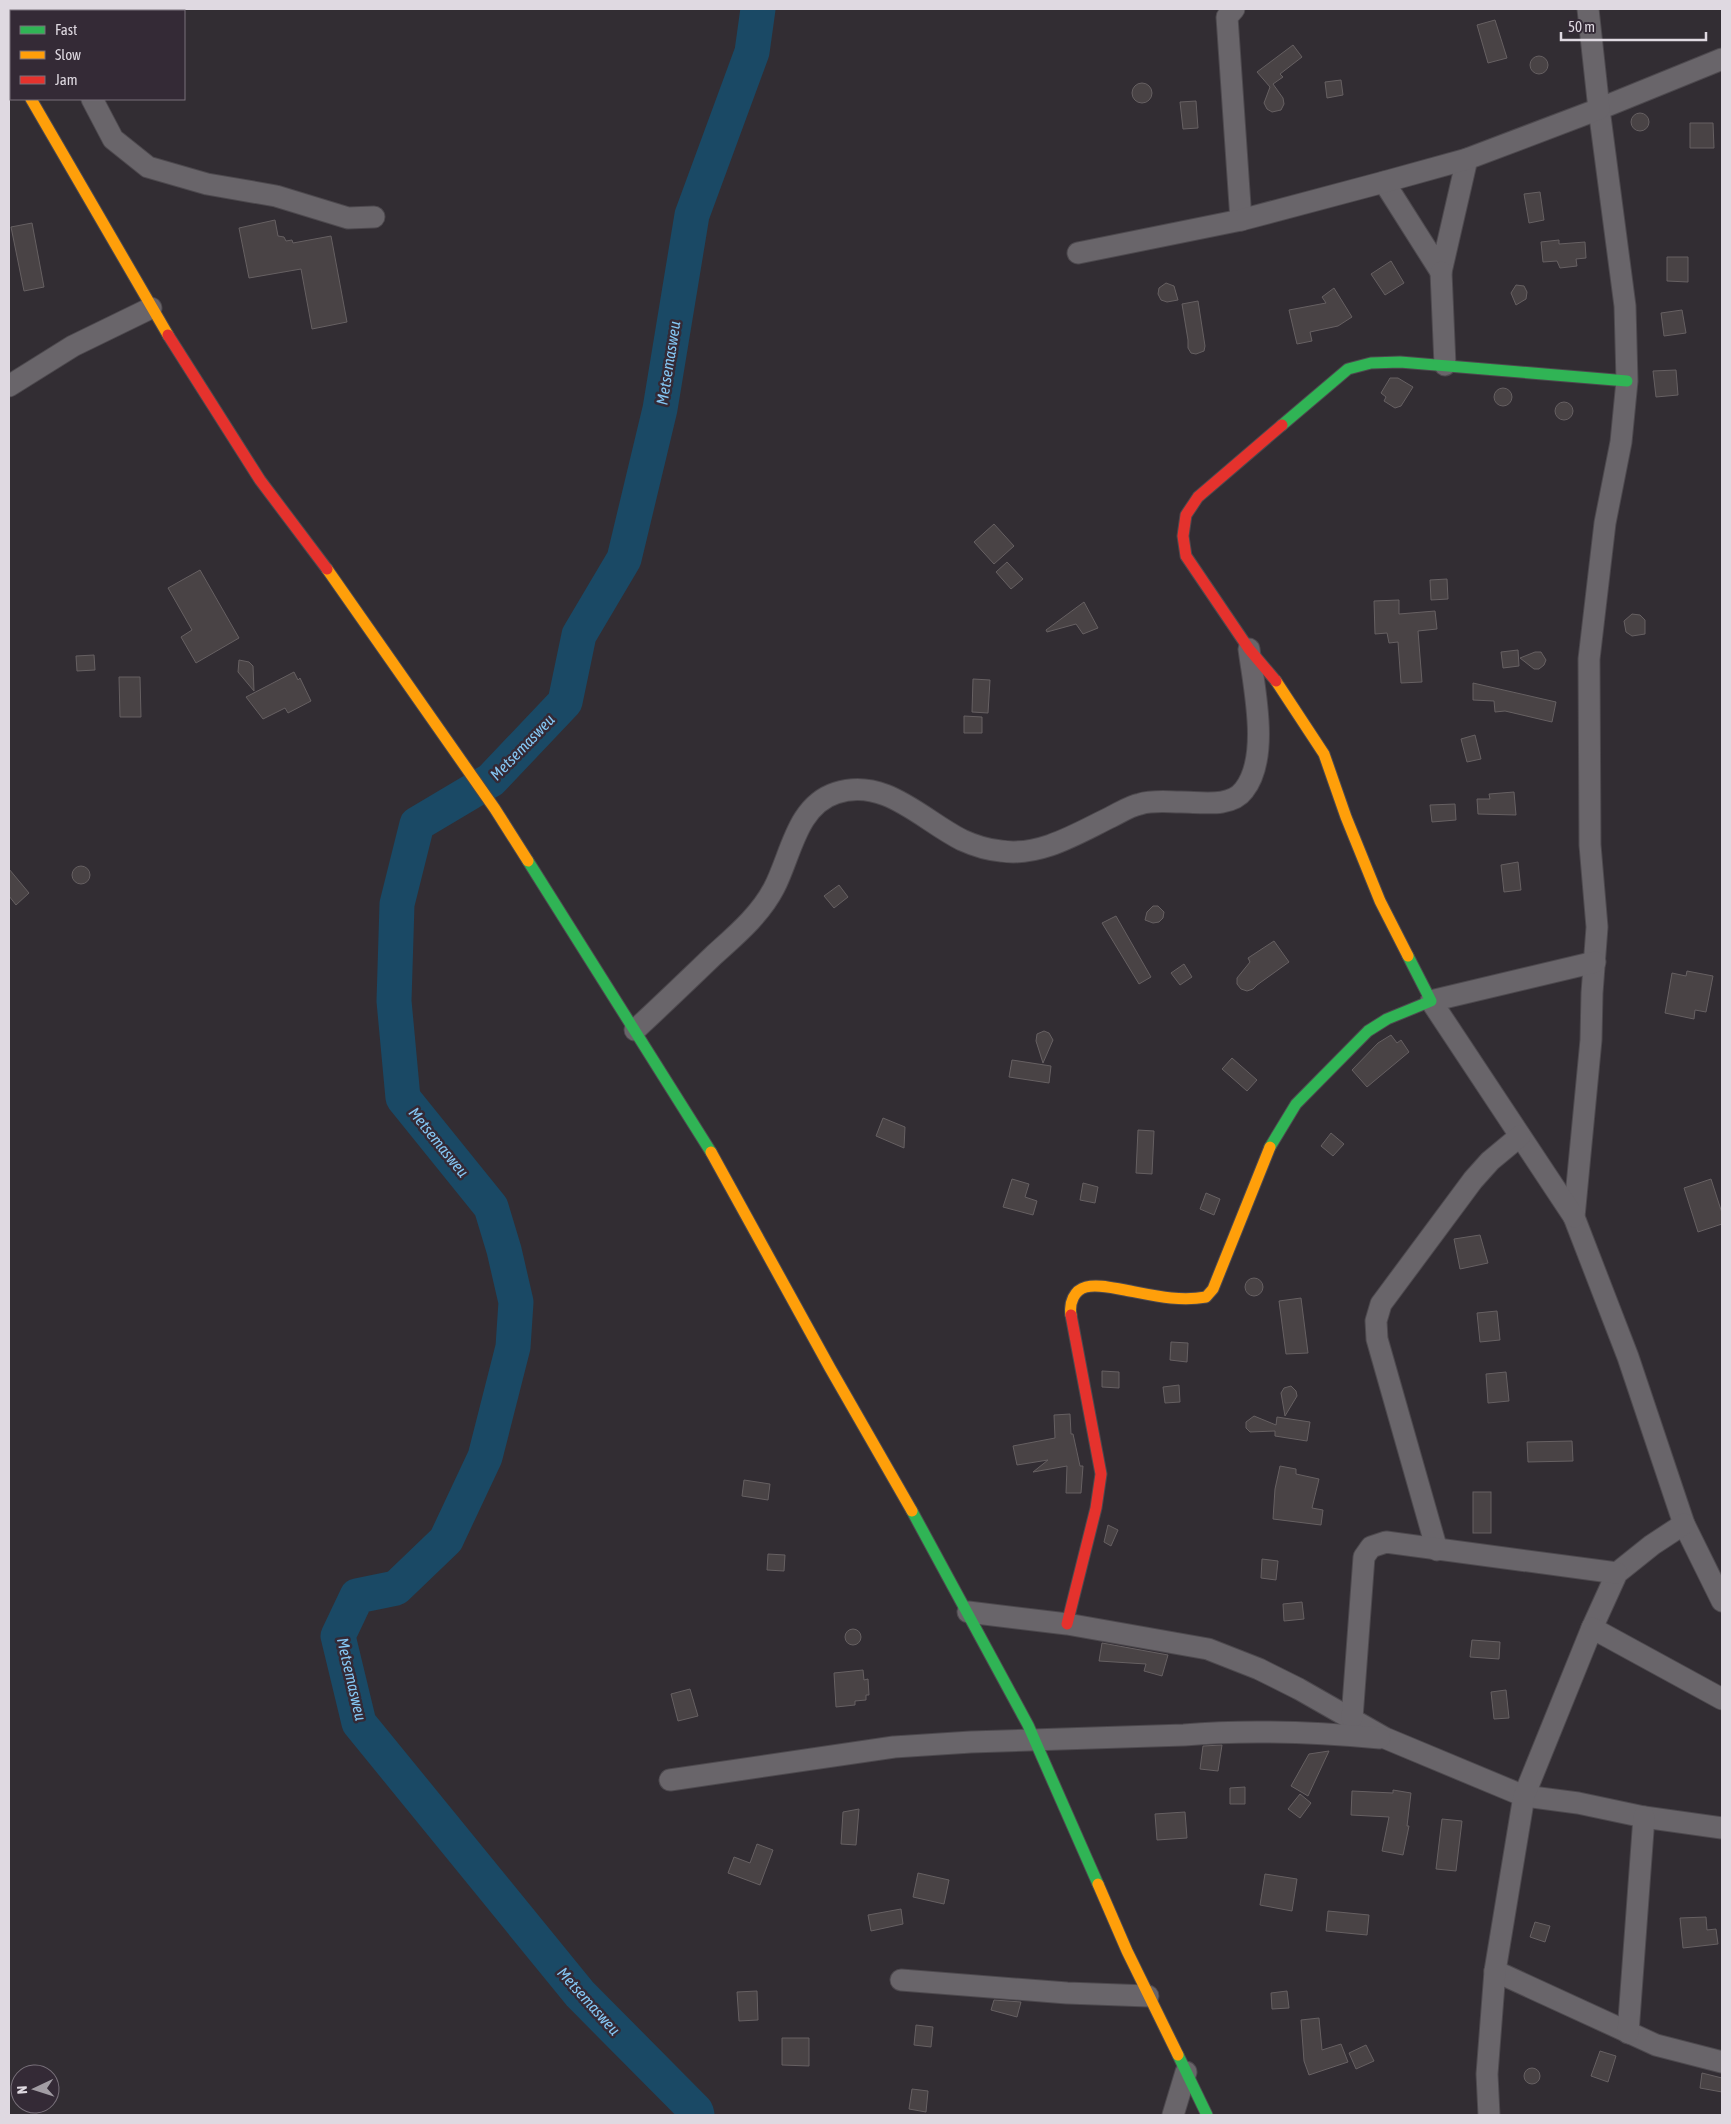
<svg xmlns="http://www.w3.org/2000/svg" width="1731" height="2124" viewBox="0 0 1731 2124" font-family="'Asap Condensed',sans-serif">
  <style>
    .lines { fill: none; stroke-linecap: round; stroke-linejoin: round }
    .river { stroke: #1a4965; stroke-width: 35 }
    .building { fill: #494345; stroke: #666062 }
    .street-casing { stroke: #4d494e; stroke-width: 23 }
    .fast-casing { stroke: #4d494e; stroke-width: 13 }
    .slow-casing { stroke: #4d494e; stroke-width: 13 }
    .jam-casing { stroke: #4d494e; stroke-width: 13 }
    .street { stroke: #69656a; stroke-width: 21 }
    .fast { stroke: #30b455; stroke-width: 11 }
    .slow { stroke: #ff9f0a; stroke-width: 11 }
    .jam { stroke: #e5322d; stroke-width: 11 }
    .labels { text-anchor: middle; stroke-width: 5; stroke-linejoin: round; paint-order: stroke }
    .water-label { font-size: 16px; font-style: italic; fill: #85c7f4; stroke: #342a36 }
  </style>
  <rect width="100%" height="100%" fill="#322d33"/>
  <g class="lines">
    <!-- river -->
    <polyline class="river" points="697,2115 696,2111 580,1994 359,1723 338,1636 357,1596 396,1588 446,1540 485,1457 513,1347 516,1302 504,1250 491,1207 403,1098 394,1001 397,904 417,824 491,780 565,702 579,635 624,559 660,409 692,215 752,52 758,9"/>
  </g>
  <!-- building -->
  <g class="building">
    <polygon points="1495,20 1507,58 1488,63 1477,25"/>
    <polygon points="1293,45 1302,57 1280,74 1283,77 1273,84 1283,98 1284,104 1281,110 1272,112 1267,109 1264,103 1270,87 1257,72"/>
    <circle cx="1539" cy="65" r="9"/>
    <polygon points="1341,80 1343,95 1327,98 1325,82"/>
    <circle cx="1142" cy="93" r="10"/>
    <polygon points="1196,101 1198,128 1183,129 1180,102"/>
    <circle cx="1640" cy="122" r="9"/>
    <polygon points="1690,123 1713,123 1714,148 1690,148"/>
    <polygon points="1540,192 1544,220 1529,223 1524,194"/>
    <polygon points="275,220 278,236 284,237 286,241 292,240 293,243 331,236 347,322 312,329 301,269 249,278 239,228"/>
    <polygon points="32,223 44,287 24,291 11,227"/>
    <polygon points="1559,240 1559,244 1585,242 1586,258 1576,259 1577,266 1560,268 1557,261 1543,262 1541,242"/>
    <polygon points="1667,257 1688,257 1688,282 1667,281"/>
    <polygon points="1391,261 1404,283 1385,295 1371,274"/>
    <polygon points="1166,283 1174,286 1178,300 1167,302 1161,300 1158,294 1159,288"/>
    <polygon points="1516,285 1524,286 1527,292 1526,299 1516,305 1511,293"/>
    <polygon points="1334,288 1352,317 1338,326 1310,332 1312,341 1297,344 1289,310 1326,303 1322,297"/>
    <polygon points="1198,301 1205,346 1204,351 1196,354 1191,353 1188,348 1188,340 1182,304"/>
    <polygon points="1682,310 1686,333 1664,336 1661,313"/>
    <polygon points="1676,370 1678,395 1656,397 1653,371"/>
    <polygon points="1390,378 1398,378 1413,387 1401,406 1395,408 1384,401 1386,397 1381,393"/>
    <circle cx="1503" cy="397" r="9"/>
    <circle cx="1564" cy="411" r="9"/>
    <polygon points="994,524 1014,546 994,564 974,542"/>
    <polygon points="1007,562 1023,579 1011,589 996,572"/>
    <polygon points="200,570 239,638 196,663 181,637 192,630 168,588"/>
    <polygon points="1447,579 1448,599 1431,600 1430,580"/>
    <polygon points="1399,600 1399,614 1435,611 1437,629 1418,631 1422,682 1401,683 1398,642 1389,643 1387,633 1375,634 1374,601"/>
    <polygon points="1084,602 1098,628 1083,634 1076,624 1047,632 1046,630"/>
    <polygon points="1632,614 1640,615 1645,620 1645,634 1632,636 1626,632 1624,621"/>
    <polygon points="1518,650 1519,666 1503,668 1501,652"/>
    <polygon points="1535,652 1541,652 1546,660 1544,665 1539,669 1534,669 1520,658"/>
    <polygon points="94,655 95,670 77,671 76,656"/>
    <polygon points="239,660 249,662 253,666 254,691 238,672"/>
    <polygon points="294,672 298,680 300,678 311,701 288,713 285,708 263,719 246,697"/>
    <polygon points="119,677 140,677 141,717 120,717"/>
    <polygon points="973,679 990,680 988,713 972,712"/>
    <polygon points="1473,683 1556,702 1552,722 1505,711 1495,712 1494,701 1473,700"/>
    <polygon points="964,716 982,717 982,733 964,733"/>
    <polygon points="1475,735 1481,759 1467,762 1461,739"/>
    <polygon points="1514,792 1516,815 1478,814 1477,799 1490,799 1489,794"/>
    <polygon points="1455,804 1456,820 1432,822 1430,805"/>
    <polygon points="1518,862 1521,890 1504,892 1501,865"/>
    <circle cx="81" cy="875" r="9"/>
    <polygon points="9,869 29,893 16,905 9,896"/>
    <polygon points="839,885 848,897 834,908 824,896"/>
    <polygon points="1153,906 1158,906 1164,912 1163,918 1159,922 1153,923 1145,920 1147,912"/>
    <polygon points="1116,916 1151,977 1139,984 1102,923"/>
    <polygon points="1274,941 1289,962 1257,985 1253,989 1247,991 1241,989 1237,984 1237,978 1250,962 1248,958"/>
    <polygon points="1184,964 1192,977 1180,985 1171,973"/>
    <polygon points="1687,971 1713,976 1706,1012 1695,1010 1694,1019 1665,1013 1672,973 1686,976"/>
    <polygon points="1044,1031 1049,1033 1053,1040 1043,1063 1036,1041 1037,1034"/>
    <polygon points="1391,1035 1397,1043 1401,1040 1409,1052 1367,1087 1352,1070 1378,1043"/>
    <polygon points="1232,1058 1257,1080 1247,1091 1222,1069"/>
    <polygon points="1012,1060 1051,1066 1049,1083 1009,1077"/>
    <polygon points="883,1118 905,1127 904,1148 876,1136"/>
    <polygon points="1138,1130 1154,1131 1152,1174 1136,1173"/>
    <polygon points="1331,1133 1344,1144 1333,1156 1321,1146"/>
    <polygon points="1012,1179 1029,1184 1025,1197 1037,1201 1033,1215 1003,1207"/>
    <polygon points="1711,1179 1722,1213 1722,1224 1698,1232 1684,1188"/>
    <polygon points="1083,1183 1098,1187 1095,1203 1080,1200"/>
    <polygon points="1206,1193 1220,1199 1214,1215 1200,1209"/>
    <polygon points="1480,1235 1488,1263 1460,1269 1454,1239"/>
    <circle cx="1254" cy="1287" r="9"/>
    <polygon points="1301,1298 1308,1353 1286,1354 1279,1301"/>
    <polygon points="1497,1311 1500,1340 1480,1342 1477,1313"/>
    <polygon points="1171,1342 1188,1343 1187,1362 1170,1360"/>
    <polygon points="1102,1371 1119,1372 1119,1388 1102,1387"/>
    <polygon points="1506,1372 1509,1401 1488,1403 1486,1374"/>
    <polygon points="1179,1385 1180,1402 1165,1403 1163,1387"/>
    <polygon points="1291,1386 1296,1391 1297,1396 1285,1416 1281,1393 1284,1388"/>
    <polygon points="1070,1414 1071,1434 1073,1434 1080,1466 1083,1466 1081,1493 1066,1493 1067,1466 1033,1472 1048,1460 1017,1465 1013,1446 1055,1438 1054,1415"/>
    <polygon points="1254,1416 1276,1425 1277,1417 1310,1422 1307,1441 1275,1436 1275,1431 1250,1432 1246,1428 1246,1422"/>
    <polygon points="1572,1441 1573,1461 1528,1462 1527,1442"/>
    <polygon points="1280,1466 1296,1469 1296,1474 1319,1479 1312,1508 1323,1510 1321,1525 1273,1519 1275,1489"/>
    <polygon points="744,1480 770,1484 768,1500 742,1496"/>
    <rect x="1473" y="1492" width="18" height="41"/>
    <polygon points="1108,1525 1118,1530 1111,1546 1104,1542"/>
    <polygon points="768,1554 785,1555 784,1571 767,1570"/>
    <polygon points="1262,1559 1278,1561 1276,1580 1261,1578"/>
    <polygon points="1302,1602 1304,1619 1284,1621 1283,1604"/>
    <circle cx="853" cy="1637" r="8"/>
    <polygon points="1472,1640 1500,1642 1499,1659 1470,1657"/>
    <polygon points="1102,1643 1168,1655 1162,1676 1144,1671 1146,1664 1099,1661"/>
    <polygon points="863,1670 864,1680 868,1679 869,1695 866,1695 866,1700 855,1701 855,1705 836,1707 834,1673"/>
    <polygon points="690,1689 698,1716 678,1721 671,1694"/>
    <polygon points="1506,1690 1509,1718 1494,1719 1491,1692"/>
    <polygon points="1222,1745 1218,1771 1200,1769 1203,1746"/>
    <polygon points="1329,1751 1308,1796 1291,1786 1309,1754"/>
    <polygon points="1245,1787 1245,1804 1230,1804 1230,1788"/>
    <polygon points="1393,1790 1411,1793 1407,1826 1409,1826 1403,1855 1382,1851 1389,1817 1351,1815 1352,1791 1393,1793"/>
    <polygon points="1300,1794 1311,1803 1300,1818 1288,1809"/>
    <polygon points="859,1809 856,1845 841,1844 843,1812"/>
    <polygon points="1185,1812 1187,1838 1157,1840 1155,1814"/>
    <polygon points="1442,1819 1462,1821 1456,1871 1436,1869"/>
    <polygon points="757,1844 773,1850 760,1885 728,1873 734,1857 750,1863"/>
    <polygon points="918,1873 949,1880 944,1904 913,1897"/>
    <polygon points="1265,1874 1297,1879 1292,1911 1260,1905"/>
    <polygon points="901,1909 903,1924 871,1931 868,1915"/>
    <polygon points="1328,1911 1369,1915 1367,1935 1326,1931"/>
    <polygon points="1706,1917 1707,1930 1716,1929 1718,1944 1683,1948 1680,1918"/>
    <polygon points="1535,1922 1550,1926 1545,1942 1530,1937"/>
    <polygon points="757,1991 758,2020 739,2021 737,1992"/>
    <polygon points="1287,1991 1289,2008 1272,2009 1271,1993"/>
    <polygon points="994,2000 1021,2002 1017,2017 991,2010"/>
    <polygon points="1319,2018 1322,2050 1341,2044 1348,2062 1309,2075 1304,2061 1301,2020"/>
    <polygon points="916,2025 933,2027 931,2047 914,2045"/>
    <polygon points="782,2038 809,2038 809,2066 782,2065"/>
    <polygon points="1366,2045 1374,2061 1356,2069 1349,2053"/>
    <polygon points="1600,2051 1616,2056 1608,2082 1591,2076"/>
    <circle cx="1532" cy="2076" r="8"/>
    <polygon points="1702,2073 1722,2078 1722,2092 1700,2088"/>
    <polygon points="912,2089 928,2091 926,2112 909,2109"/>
  </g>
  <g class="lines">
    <defs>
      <g id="street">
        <polyline points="34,9 35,11"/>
        <polyline points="78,9 78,11"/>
        <polyline points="1234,9 1227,17 1241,220"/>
        <polyline points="1722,59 1599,109 1625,306 1627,381 1621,442 1605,523 1589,659 1590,845 1597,927 1592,993 1591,1040 1574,1217 1628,1357 1684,1524 1722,1601"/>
        <polyline points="92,99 113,139 148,167 207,184 276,196 348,218 374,217"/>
        <polyline points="1384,182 1441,272 1467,159"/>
        <polyline points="1078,253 1241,220 1384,182 1467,159 1599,109 1588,9"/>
        <polyline points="1441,272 1445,365"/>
        <polyline points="9,386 73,346 151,308"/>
        <path d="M635 1030C662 1005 688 980 714 955 736 935 760 915 774 888 791 856 796 806 836 793 885 777 922 820 962 840 973 845 989 850 1001 851 1040 857 1078 833 1111 817 1121 812 1130 806 1140 804 1153 800 1167 802 1181 802 1201 802 1231 808 1244 790 1270 757 1254 688 1249 649"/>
        <polyline points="1574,1217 1431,1001 1595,962"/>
        <polyline points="1437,1550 1377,1339 1376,1321 1381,1304 1473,1180 1490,1161 1520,1136"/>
        <polyline points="968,1612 1067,1624 1208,1649 1259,1669 1299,1689 1385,1738 1524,1796 1578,1803 1644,1817 1722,1828"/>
        <polyline points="1592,1628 1617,1573 1652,1545 1684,1524"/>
        <polyline points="1352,1718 1364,1557 1371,1547 1386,1542 1617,1573"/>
        <path d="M670 1780 894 1747 971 1742 1184 1735C1249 1729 1314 1732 1380 1738"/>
        <polyline points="1495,1971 1656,2045 1722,2062"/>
        <polyline points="901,1980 1067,1993 1148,1996"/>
        <polyline points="1628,2033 1644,1817"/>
        <polyline points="1173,2115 1186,2072"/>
        <polyline points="1489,2115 1487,2074 1495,1971 1524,1796 1592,1628 1722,1699"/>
      </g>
      <g id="fast">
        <polyline points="1282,425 1348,369 1371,363 1400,362 1627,381"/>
        <polyline points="528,861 711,1152"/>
        <polyline points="1270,1147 1296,1104 1368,1031 1387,1019 1431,1001 1408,956"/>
        <polyline points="912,1511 1028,1725 1098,1884"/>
        <polyline points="1178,2055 1207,2115"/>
      </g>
      <g id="slow">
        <polyline points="31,99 168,335"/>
        <polyline points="327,569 495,809 528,861"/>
        <polyline points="1276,681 1324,754 1346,817 1380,901 1408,956"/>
        <polyline points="711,1152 830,1368 912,1511"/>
        <path d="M1071 1315C1069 1303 1074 1290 1086 1287 1098 1284 1113 1288 1125 1290 1152 1295 1178 1302 1206 1297L1213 1289 1270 1147"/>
        <polyline points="1098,1884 1127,1951 1178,2055"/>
      </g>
      <g id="jam">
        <polyline points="9,60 11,64"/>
        <polyline points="168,335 260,480 327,569"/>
        <polyline points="1276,681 1249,649 1186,556 1183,536 1186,515 1198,497 1282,425"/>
        <polyline points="1067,1624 1096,1508 1101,1474 1071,1315"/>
      </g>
    </defs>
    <!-- street casing -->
    <use href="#street" class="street-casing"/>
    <!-- fast casing -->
    <use href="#fast" class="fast-casing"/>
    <!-- slow casing -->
    <use href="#slow" class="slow-casing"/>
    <!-- jam casing -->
    <use href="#jam" class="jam-casing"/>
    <!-- street -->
    <use href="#street" class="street"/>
    <!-- fast -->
    <use href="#fast" class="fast"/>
    <!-- slow -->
    <use href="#slow" class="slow"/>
    <!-- jam -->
    <use href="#jam" class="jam"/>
  </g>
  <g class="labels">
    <!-- water labels -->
    <g class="water-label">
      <text transform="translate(668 363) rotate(-81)" y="6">Metsemasweu</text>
      <text transform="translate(522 747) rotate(-46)" y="6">Metsemasweu</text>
      <text transform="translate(439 1142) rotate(51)" y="6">Metsemasweu</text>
      <text transform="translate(352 1679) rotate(77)" y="6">Metsemasweu</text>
      <text transform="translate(589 2001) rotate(48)" y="6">Metsemasweu</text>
    </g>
  </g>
  <!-- border -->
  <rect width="1731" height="2124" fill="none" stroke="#dfd9e1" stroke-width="20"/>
  <!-- legend -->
  <rect x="10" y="10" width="175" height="90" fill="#342a36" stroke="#78707a"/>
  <rect x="20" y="26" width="25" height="8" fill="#30b455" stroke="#78707a"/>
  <text x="55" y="35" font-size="15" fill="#dfd9e1">Fast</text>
  <rect x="20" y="51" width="25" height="8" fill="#ff9f0a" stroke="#78707a"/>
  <text x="55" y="60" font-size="15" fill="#dfd9e1">Slow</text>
  <rect x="20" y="76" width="25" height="8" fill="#e5322d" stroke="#78707a"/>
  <text x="55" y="85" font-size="15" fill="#dfd9e1">Jam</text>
  <!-- north arrow -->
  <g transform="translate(35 2089) rotate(266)"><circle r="24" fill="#342a36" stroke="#78707a"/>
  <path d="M0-4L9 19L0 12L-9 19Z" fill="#a29da4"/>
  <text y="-8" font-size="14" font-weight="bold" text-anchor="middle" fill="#dfd9e1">N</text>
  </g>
  <!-- scale -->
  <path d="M1561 32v8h145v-8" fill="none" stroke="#dfd9e1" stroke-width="2.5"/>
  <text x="1568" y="32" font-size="15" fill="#dfd9e1" stroke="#342a36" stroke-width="4" paint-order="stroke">50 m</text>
</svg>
